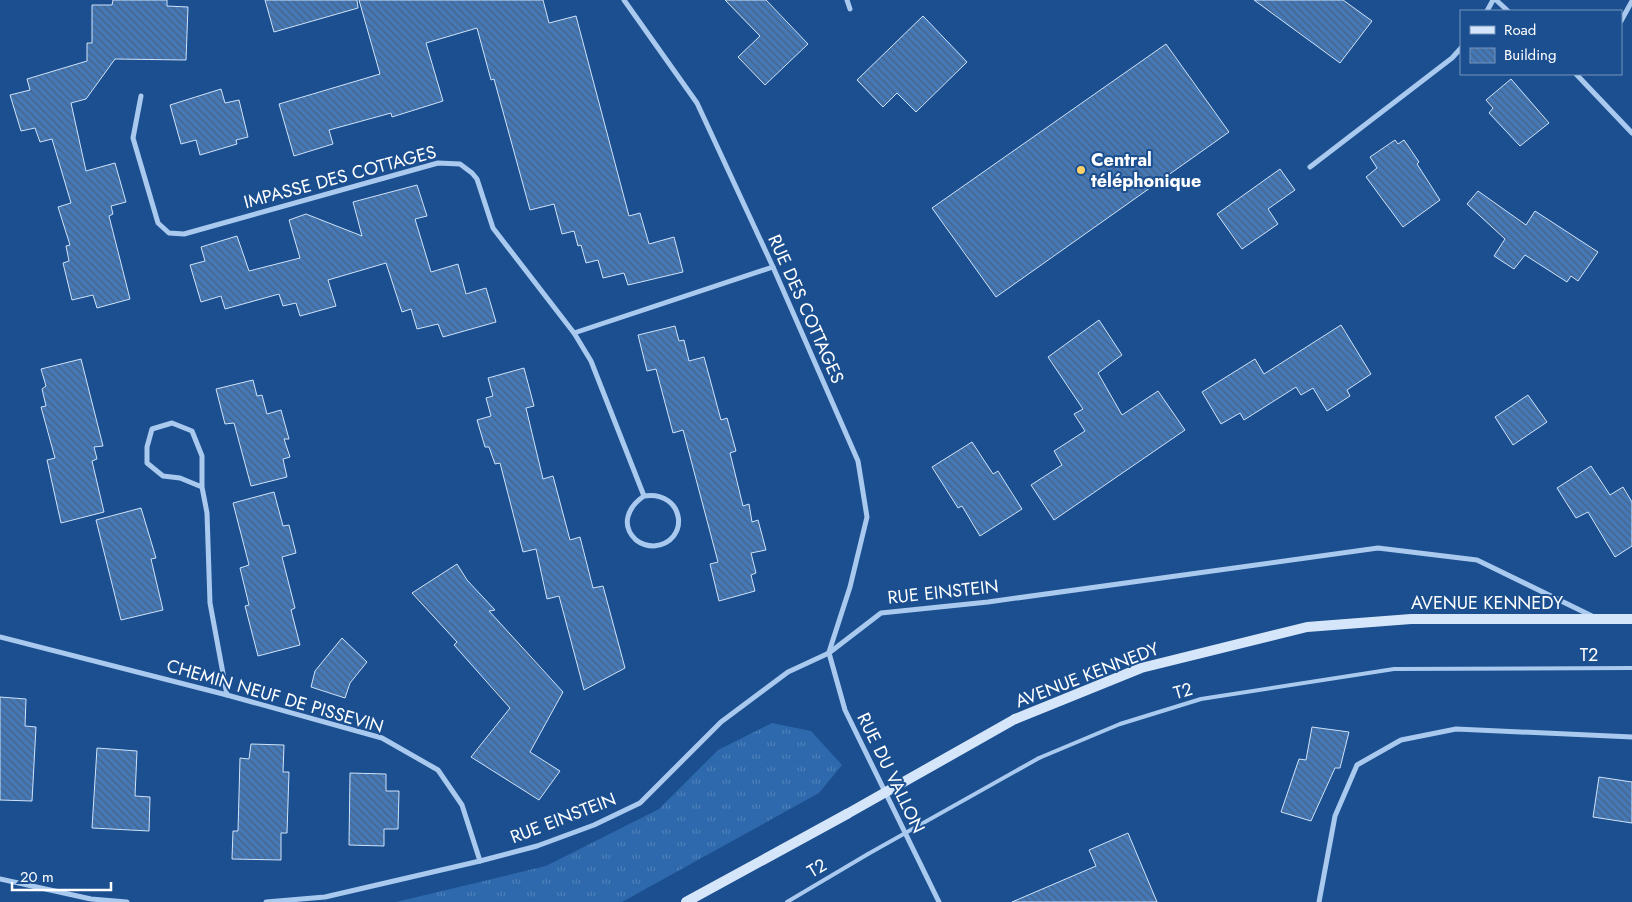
<svg xmlns="http://www.w3.org/2000/svg" width="1632" height="902" viewBox="0 0 1632 902" font-family="Jost,sans-serif">
  <style>
    .grass { fill: url(#grass-tufts) }
    .building { fill: url(#building-back-hatch); stroke: #cfe3fa }
    .lines { fill: none; stroke-linecap: round; stroke-linejoin: round }
    .lane { stroke: #a9c9ee; stroke-width: 4 }
    .street { stroke: #a9c9ee; stroke-width: 5 }
    .secondary { stroke: #d6e6fa; stroke-width: 10 }
    .lane-bridge { stroke: #a9c9ee; stroke-width: 4 }
    .secondary-bridge { stroke: #d6e6fa; stroke-width: 10 }
    .poi-dot { fill: #ffd166; stroke: #1b4f8f; stroke-width: 2 }
    .labels { text-anchor: middle; stroke-width: 4; stroke-linejoin: round; paint-order: stroke }
    .poi-label { font-size: 18px; font-weight: bold; fill: #fff; stroke: #1b4f8f; text-anchor: start }
    .street-label { font-size: 18px; fill: #fff; stroke: #1b4f8f }
  </style>
  <defs>
    <pattern id="grass-tufts" width="24" height="20" patternUnits="userSpaceOnUse" patternTransform="scale(1.25)"><rect width="24" height="20" fill="#2e69ad"/><path d="M3 7l-1-3M5 7V3M7 7l1-3M15 17l-1-3M17 17v-4M19 17l1-3" fill="none" stroke="#4d80b9"/></pattern>
    <pattern id="building-back-hatch" width="6" height="6" patternUnits="userSpaceOnUse" patternTransform="scale(1.25)"><rect width="6" height="6" fill="#4478b7"/><path d="M-1 5l2 2M0 0l6 6M5-1l2 2" fill="none" stroke="#486282"/></pattern>
  </defs>
  <rect width="100%" height="100%" fill="#1b4f8f"/>
  <!-- grass -->
  <polygon class="grass" points="772,723 811,731 842,765 819,793 622,902 396,902 546,866 659,809 718,750"/>
  <!-- building -->
  <g class="building">
    <polygon points="113,0 167,0 167,6 188,7 186,60 115,59 86,99 71,103 86,171 115,163 126,202 111,206 113,214 109,216 130,299 97,308 93,295 72,300 63,263 69,261 66,246 70,245 58,207 71,203 52,139 40,142 35,128 21,131 10,95 30,90 27,79 87,61 87,43 92,43 92,5 112,5"/>
    <polygon points="265,0 357,0 358,8 274,32"/>
    <polygon points="359,0 543,0 549,23 576,16 629,216 640,213 649,244 674,237 683,272 628,285 624,273 603,278 598,260 586,263 581,245 578,246 574,231 562,234 554,204 530,210 494,79 491,80 477,28 426,43 443,101 392,117 391,113 329,130 333,144 294,156 279,104 380,74"/>
    <polygon points="725,0 766,0 808,44 765,85 738,57 760,36"/>
    <polygon points="1254,0 1343,0 1372,21 1340,63"/>
    <polygon points="923,16 967,62 916,112 897,93 883,107 857,80"/>
    <polygon points="1166,44 1229,132 996,297 932,208"/>
    <polygon points="1511,79 1549,123 1520,146 1489,113 1493,108 1486,100"/>
    <polygon points="221,89 225,103 239,100 248,137 236,140 237,144 200,155 196,140 181,144 170,105"/>
    <polygon points="1395,140 1398,144 1404,140 1419,162 1417,164 1440,200 1403,227 1366,177 1377,168 1370,157"/>
    <polygon points="1280,169 1295,190 1268,209 1278,224 1242,249 1217,214"/>
    <polygon points="417,185 427,216 415,219 431,272 458,264 466,294 486,288 496,322 443,337 438,324 417,329 411,309 402,312 386,263 328,280 336,306 300,316 296,303 283,306 279,294 225,309 221,296 201,302 190,265 205,261 201,247 237,236 249,271 300,258 289,220 306,214 362,236 353,202"/>
    <polygon points="1478,191 1526,225 1535,211 1598,252 1578,281 1571,276 1567,282 1525,255 1514,269 1494,256 1505,239 1467,204"/>
    <polygon points="1099,320 1122,355 1098,373 1122,415 1158,391 1185,430 1054,520 1031,485 1062,465 1054,451 1085,431 1074,414 1083,409 1048,357"/>
    <polygon points="1341,325 1371,374 1347,390 1350,396 1327,411 1313,388 1301,395 1296,387 1244,420 1240,413 1221,424 1202,392 1255,359 1264,374"/>
    <polygon points="675,326 679,341 684,340 689,361 704,357 721,420 727,418 736,451 730,453 743,506 749,504 752,522 758,520 766,550 751,553 756,573 751,575 755,591 719,601 710,564 718,562 683,430 673,433 656,369 647,371 638,335"/>
    <polygon points="81,359 103,446 94,447 97,459 92,461 104,512 61,523 47,460 55,458 41,407 46,406 42,389 46,386 41,369"/>
    <polygon points="524,368 534,406 526,408 543,479 553,476 570,540 580,537 593,588 603,586 625,668 584,690 559,596 547,599 536,549 523,552 500,463 495,464 489,447 485,447 477,420 491,416 486,398 493,396 488,378"/>
    <polygon points="253,380 257,396 262,395 267,414 281,410 289,439 284,439 290,457 283,459 287,477 251,486 234,423 225,424 216,389"/>
    <polygon points="1528,395 1547,422 1513,445 1495,417"/>
    <polygon points="972,442 993,474 998,471 1022,509 980,536 962,506 958,508 932,467"/>
    <polygon points="1591,466 1610,495 1623,487 1632,502 1632,546 1615,557 1588,512 1576,518 1557,488"/>
    <polygon points="274,492 283,526 289,525 296,553 282,557 295,608 291,610 300,645 258,656 245,606 249,605 240,568 249,565 233,503"/>
    <polygon points="141,508 156,558 151,559 163,610 121,620 96,520"/>
    <polygon points="457,564 467,580 495,610 489,611 563,692 530,752 560,771 539,800 471,757 510,708 454,645 457,642 412,593"/>
    <polygon points="342,638 367,662 350,683 345,698 311,687 315,671"/>
    <polygon points="0,697 26,699 25,726 36,727 32,801 0,800"/>
    <polygon points="1312,727 1349,732 1340,768 1335,768 1311,821 1281,812 1299,759 1306,760"/>
    <polygon points="251,744 284,745 283,772 289,772 287,833 281,833 281,860 232,859 233,831 238,831 240,758 249,759"/>
    <polygon points="97,748 137,751 135,796 150,797 149,831 92,828"/>
    <polygon points="350,773 386,774 386,791 399,791 398,829 384,829 384,846 349,845"/>
    <polygon points="1599,777 1632,782 1632,823 1593,817"/>
    <polygon points="1128,833 1157,902 1012,902 1096,866 1089,850"/>
  </g>
  <g class="lines">
    <!-- lane -->
    <g class="lane">
      <polyline points="1039,758 1120,724 1201,699 1394,669 1632,668"/>
      <polyline points="787,902 868,854"/>
    </g>
    <!-- street -->
    <g class="street">
      <polyline points="624,0 697,103 773,267 858,461 867,517 850,587 829,652"/>
      <polyline points="847,0 850,9"/>
      <polyline points="1496,0 1508,11"/>
      <polyline points="1487,11 1493,0"/>
      <polyline points="1621,21 1632,1"/>
      <polyline points="1576,74 1632,133"/>
      <polyline points="141,96 133,138 158,223 169,233 184,234 438,163 460,164 472,173 477,179 493,228 574,333 773,267"/>
      <polyline points="1310,167 1452,58 1461,48"/>
      <path d="M574 333 591 361 644 496C628 507 620 525 636 540 641 544 648 546 654 546 691 542 685 490 644 496"/>
      <polyline points="202,487 180,478 163,476 147,463 147,447 152,429 172,423 192,431 202,456 202,487 207,513 210,603 227,695"/>
      <polyline points="0,637 227,695 382,738 438,770 462,805 480,861"/>
      <polyline points="829,653 845,710 939,902"/>
      <polyline points="0,879 91,899 127,902"/>
      <polyline points="266,902 325,897 480,861 537,846 594,825 640,803 721,722 788,672 829,653 881,613 988,602 1378,548 1477,560 1592,616"/>
      <polyline points="1319,902 1335,816 1357,765 1401,740 1456,729 1632,737"/>
    </g>
    <!-- secondary -->
    <g class="secondary">
      <polyline points="1015,719 1141,668 1307,627 1411,619 1632,619"/>
      <polyline points="686,902 847,814"/>
    </g>
    <!-- lane-bridge -->
    <polyline class="lane-bridge" points="868,854 1039,758"/>
    <!-- secondary-bridge -->
    <polyline class="secondary-bridge" points="847,814 1015,719"/>
  </g>
  <!-- markers -->
  <circle class="poi-dot" cx="1081" cy="170" r="5"/>
  <g class="labels">
    <!-- poi labels -->
    <g class="poi-label">
      <text x="1091" y="166">Central<tspan x="1091" dy="21">téléphonique</tspan></text>
    </g>
    <!-- street labels -->
    <g class="street-label">
      <text transform="translate(340 177) rotate(-15)" y="6">IMPASSE DES COTTAGES</text>
      <text transform="translate(806 309) rotate(66)" y="6">RUE DES COTTAGES</text>
      <text transform="translate(943 592) rotate(-6)" y="6">RUE EINSTEIN</text>
      <text x="1487" y="609">AVENUE KENNEDY</text>
      <text x="1589" y="661">T2</text>
      <text transform="translate(1087 675) rotate(-21)" y="6">AVENUE KENNEDY</text>
      <text transform="translate(1183 691) rotate(-16)" y="6">T2</text>
      <text transform="translate(275 696) rotate(16)" y="6">CHEMIN NEUF DE PISSEVIN</text>
      <text transform="translate(891 773) rotate(64)" y="6">RUE DU VALLON</text>
      <text transform="translate(563 818) rotate(-21)" y="6">RUE EINSTEIN</text>
      <text transform="translate(817 868) rotate(-31)" y="6">T2</text>
    </g>
  </g>
  <!-- legend -->
  <rect x="1460" y="10" width="162" height="65" fill="#1b4f8f" stroke="#7695bc"/>
  <rect x="1470" y="26" width="25" height="8" fill="#d6e6fa" stroke="#7695bc"/>
  <text x="1504" y="35" font-size="15" fill="#ffffff">Road</text>
  <rect x="1470" y="48" width="25" height="15" fill="url(#building-back-hatch)" stroke="#7695bc"/>
  <text x="1504" y="60" font-size="15" fill="#ffffff">Building</text>
  <!-- scale -->
  <path d="M12 882v8h99v-8" fill="none" stroke="#ffffff" stroke-width="2.5"/>
  <text x="20" y="882" font-size="15" fill="#ffffff" stroke="#1b4f8f" stroke-width="4" paint-order="stroke">20 m</text>
</svg>
